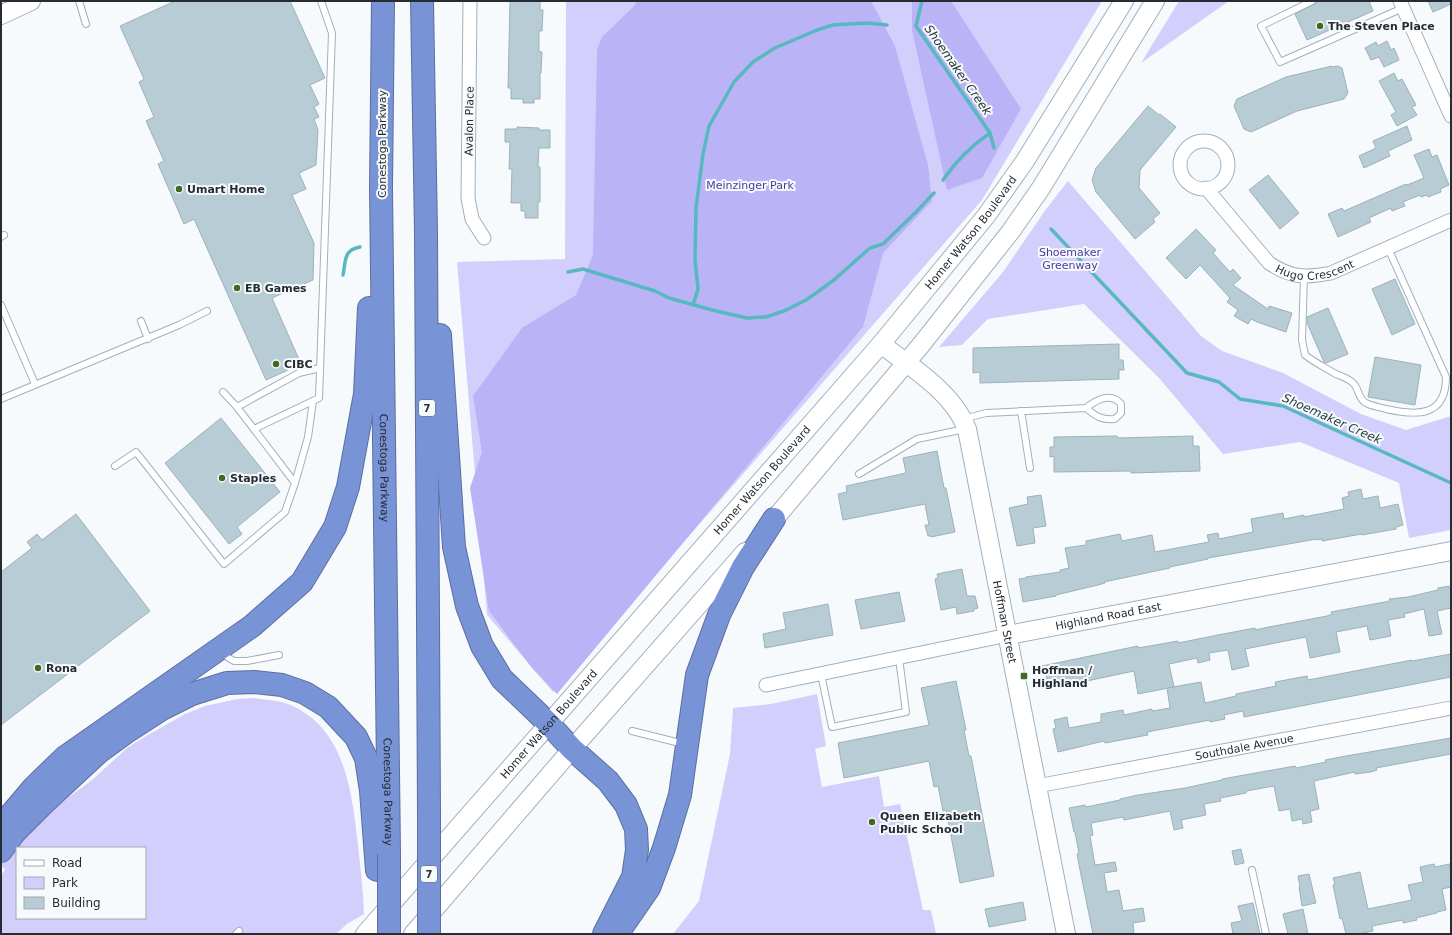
<svg xmlns="http://www.w3.org/2000/svg" width="1452" height="935" viewBox="0 0 1452 935" font-family="'DejaVu Sans',sans-serif">
  <style>
    .green { fill: #d3cffd; fill-rule: evenodd }
    .forest { fill: #bab3f6 }
    .lines { fill: none; stroke-linecap: round; stroke-linejoin: round }
    .stream { stroke: #57b9bf; stroke-width: 3.5 }
    .building { fill: #b7ccd4; stroke: #9cb1b9 }
    .lane-casing { stroke: #a1b0bd; stroke-width: 8 }
    .street-casing { stroke: #a1b0bd; stroke-width: 15 }
    .secondary-casing { stroke: #a1b0bd; stroke-width: 20 }
    .highway-casing { stroke: #5c6f9d; stroke-width: 24 }
    .lane { stroke: #fff; stroke-width: 6 }
    .street { stroke: #fff; stroke-width: 13 }
    .secondary { stroke: #fff; stroke-width: 18 }
    .highway { stroke: #7993d7; stroke-width: 22 }
    .highway-bridge-casing { stroke: #5c6f9d; stroke-width: 24; stroke-linecap: butt }
    .highway-bridge { stroke: #7993d7; stroke-width: 22 }
    .poi-dot { fill: #426821; stroke: #f7fafd; stroke-width: 1.5 }
    .labels { text-anchor: middle; stroke-width: 4; stroke-linejoin: round; paint-order: stroke }
    .shield { fill: #f7fafd; stroke: #656a6e; stroke-width: 1 }
    .shield-label { font-size: 10px; font-weight: bold; fill: #262c31 }
    .poi-label { font-size: 11px; font-weight: bold; fill: #262c31; stroke: #f7fafd; text-anchor: start }
    .street-label { font-size: 11px; fill: #262c31; stroke: #f7fafd }
    .park-label { font-size: 11px; fill: #4f3898; stroke: #f7fafd }
    .water-label { font-size: 12px; font-style: italic; fill: #1f3738; stroke: #f7fafd }
  </style>
  <rect width="100%" height="100%" fill="#f7fafd"/>
  <!-- green -->
  <g class="green">
    <polygon points="566,1 1102,1 982,200 553,692 487,615 457,262 565,259"/>
    <polygon points="1179,1 1229,1 1141,63"/>
    <polygon points="1068,181 1201,336 1222,351 1283,373 1361,414 1406,430 1451,416 1451,530 1409,538 1399,483 1300,442 1223,454 1159,378 1084,304 988,319 962,345 939,347 1003,272 1044,212"/>
    <polygon points="817,694 826,746 815,749 822,787 879,776 884,807 900,804 923,910 931,910 936,934 673,934 699,901 730,754 733,708 771,704"/>
    <path d="M255 698C265 700 278 700 288 704 343 726 351 786 357 837 360 863 363 888 364 914L347 924 336 934H1V875L5 870 1 865V861L47 813 92 780 127 748 146 736 185 714 205 706 237 699ZM17 848H145V918H17Z"/>
  </g>
  <!-- forest -->
  <g class="forest">
    <polygon points="636,1 871,1 895,46 928,165 932,201 883,253 863,327 557,694 532,668 489,611 470,488 482,452 473,396 522,328 576,295 593,255 597,50 602,37 635,5"/>
    <polygon points="912,1 951,1 1021,109 982,178 947,190 912,30"/>
  </g>
  <g class="lines">
    <!-- stream -->
    <g class="stream">
      <polyline points="922,1 916,26 990,133 994,148"/>
      <path d="M943 180C956 161 971 146 990 133"/>
      <polyline points="1051,229 1187,373 1219,382 1240,399 1283,406 1451,483"/>
      <polyline points="568,272 583,269 655,291 669,298 716,311 747,318 766,317 784,311 806,300 819,291 835,279 870,248 883,244 916,212 934,193"/>
      <path d="M343 275C346 261 343 250 360 247"/>
      <polyline points="693,305 698,289 695,259 696,208 703,154 709,126 734,82 753,62 775,48 817,30 833,25 867,23 887,25"/>
    </g>
  </g>
  <!-- building -->
  <g class="building">
    <polygon points="175,1 290,1 325,78 310,85 319,104 314,107 319,117 314,119 318,130 316,165 299,173 306,189 292,195 314,243 313,280 272,298 301,364 266,380 194,219 184,224 158,164 164,161 146,121 154,117 139,82 144,79 120,26"/>
    <polygon points="510,1 540,1 540,10 543,10 542,31 539,31 539,52 542,52 541,73 540,73 540,99 534,99 534,103 523,103 523,99 511,99 511,88 508,88"/>
    <polygon points="1320,1 1369,1 1373,11 1307,40 1295,14"/>
    <polygon points="1428,1 1451,1 1451,4 1433,12"/>
    <polygon points="1387,41 1391,50 1394,48 1399,60 1384,67 1379,57 1371,60 1365,48 1376,42 1378,46"/>
    <polygon points="1332,66 1333,67 1338,66 1342,68 1348,93 1344,99 1297,111 1251,132 1244,129 1234,106 1237,99 1286,77"/>
    <polygon points="1394,73 1398,81 1402,79 1416,105 1412,107 1417,115 1397,126 1391,115 1396,112 1379,81"/>
    <polygon points="1148,106 1159,115 1160,114 1176,127 1140,170 1139,188 1160,213 1153,219 1155,222 1135,239 1096,192 1092,180 1096,168"/>
    <polygon points="1407,126 1412,140 1388,151 1390,156 1364,168 1359,156 1376,148 1373,141"/>
    <polygon points="517,127 539,128 539,130 550,130 550,148 539,148 538,167 540,167 540,202 538,202 538,218 525,218 525,211 521,211 521,203 511,203 512,169 509,169 510,142 505,142 505,129 517,129"/>
    <polygon points="1429,149 1432,157 1437,155 1449,185 1440,189 1441,192 1428,197 1427,195 1421,197 1420,195 1403,202 1405,206 1392,211 1391,208 1369,218 1371,222 1338,237 1328,214 1342,208 1344,211 1406,184 1407,185 1424,178 1414,155"/>
    <polygon points="1268,175 1299,213 1280,229 1249,190"/>
    <polygon points="1196,229 1216,250 1213,253 1230,272 1233,269 1241,278 1233,285 1268,309 1269,306 1292,313 1286,332 1257,322 1251,319 1248,324 1234,316 1238,310 1227,302 1230,298 1200,265 1186,279 1166,258"/>
    <polygon points="1395,279 1415,324 1392,335 1372,289"/>
    <polygon points="1328,308 1348,354 1326,363 1324,362 1307,323 1307,317"/>
    <polygon points="1119,344 1119,360 1123,360 1124,370 1119,370 1119,379 980,383 980,372 973,373 973,348"/>
    <polygon points="1375,357 1421,365 1415,405 1368,397"/>
    <polygon points="221,418 280,492 237,527 242,534 229,544 165,463"/>
    <polygon points="1117,436 1118,438 1193,436 1193,446 1199,446 1200,471 1131,473 1131,471 1054,472 1054,456 1050,457 1050,447 1054,447 1054,437"/>
    <polygon points="937,451 944,488 946,488 955,532 931,537 931,536 928,536 925,525 929,525 925,504 843,520 838,494 847,492 846,486 906,473 903,458"/>
    <polygon points="1361,489 1363,499 1378,496 1380,508 1398,504 1403,525 1396,527 1396,529 1362,535 1362,534 1322,541 1322,539 1317,540 1317,539 1208,558 1208,559 1170,567 1170,568 1104,582 1105,583 1098,585 1056,595 1056,596 1023,602 1019,579 1026,578 1026,577 1060,572 1060,570 1069,568 1065,548 1086,545 1086,541 1120,534 1122,541 1152,535 1155,552 1209,542 1207,535 1218,533 1219,539 1253,532 1251,519 1283,513 1284,519 1304,515 1304,517 1344,509 1342,498 1349,496 1348,492"/>
    <polygon points="1041,495 1046,526 1033,528 1035,543 1017,546 1009,508 1028,504 1027,497"/>
    <polygon points="76,514 150,611 1,725 1,572 32,548 27,542 37,534 42,540"/>
    <polygon points="962,569 967,596 975,596 978,608 974,609 974,611 957,614 956,607 941,610 935,579 938,578 937,574"/>
    <polygon points="1449,586 1449,588 1451,588 1451,608 1437,611 1442,634 1429,636 1424,609 1404,614 1405,617 1388,620 1391,636 1370,640 1367,626 1336,632 1340,652 1310,658 1306,637 1245,649 1249,666 1232,670 1228,650 1209,653 1210,660 1198,663 1197,658 1169,664 1174,687 1138,694 1134,671 1049,689 1046,675 1044,675 1042,666 1138,646 1138,648 1178,641 1178,643 1223,634 1255,628 1255,630 1269,627 1327,616 1332,614 1331,612 1390,601 1389,599 1408,597 1438,590 1438,588"/>
    <polygon points="899,592 905,621 861,629 855,600"/>
    <polygon points="828,604 833,635 765,648 763,634 786,629 783,613"/>
    <polygon points="1451,654 1451,677 1244,717 1243,711 1224,715 1225,719 1210,722 1210,720 1147,732 1148,735 1105,743 1104,741 1058,752 1053,729 1056,728 1054,720 1067,717 1069,728 1101,722 1101,714 1123,710 1124,715 1152,709 1152,711 1170,708 1167,688 1201,682 1205,703 1236,696 1236,694 1276,686 1275,682 1307,676 1308,680 1412,660 1412,661"/>
    <polygon points="956,681 966,730 964,730 969,756 971,756 994,876 960,883 946,810 943,811 938,786 934,787 929,761 844,778 838,743 929,725 921,688"/>
    <polygon points="1451,738 1451,754 1376,768 1377,770 1371,772 1355,774 1355,772 1314,781 1319,809 1310,811 1312,822 1303,824 1302,819 1292,821 1290,809 1279,811 1274,786 1246,791 1246,793 1220,798 1221,801 1204,804 1206,815 1181,820 1183,828 1174,830 1170,811 1124,820 1123,817 1091,823 1093,835 1090,836 1095,865 1115,862 1117,871 1104,873 1107,892 1119,890 1123,911 1143,908 1145,921 1133,923 1134,934 1093,934 1080,870 1077,854 1079,853 1075,832 1074,832 1069,808 1085,805 1086,807 1120,800 1120,799 1138,795 1185,788 1222,780 1222,779 1295,766 1296,768 1326,762 1325,760 1346,756"/>
    <polygon points="1241,849 1244,863 1235,865 1232,851"/>
    <polygon points="1434,864 1435,867 1450,864 1451,887 1442,889 1446,910 1437,912 1437,913 1416,918 1417,920 1403,923 1403,920 1372,926 1373,931 1358,934 1346,934 1342,918 1340,919 1333,885 1335,884 1333,878 1360,872 1368,909 1412,900 1408,885 1423,882 1420,867"/>
    <polygon points="1309,874 1316,903 1302,906 1299,887 1300,887 1298,876"/>
    <polygon points="1023,902 1026,920 989,927 985,909"/>
    <polygon points="1253,903 1260,934 1233,934 1231,923 1242,921 1238,906"/>
    <polygon points="1303,909 1308,934 1288,934 1283,914"/>
  </g>
  <g class="lines">
    <defs>
      <g id="lane">
        <polyline points="79,1 86,24"/>
        <polyline points="1312,1 1261,26 1280,62 1403,8"/>
        <polyline points="1,237 4,235"/>
        <path d="M1304 276 1302 340 1305 355C1314 362 1324 367 1334 373 1340 376 1348 378 1353 383 1359 388 1358 399 1366 403 1371 406 1380 407 1386 409 1417 416 1446 417 1446 377L1388 248"/>
        <polyline points="1,305 35,384"/>
        <polyline points="141,321 148,339"/>
        <polyline points="1,399 179,325 207,311"/>
        <polyline points="237,407 299,373 320,368"/>
        <polyline points="1021,411 1030,468"/>
        <path d="M963 419 986 413 1086 408C1096 400 1111 392 1121 404V413L1115 419C1101 420 1097 417 1086 408"/>
        <polyline points="254,429 319,398 332,33 321,1"/>
        <polyline points="115,466 136,452 224,564 285,512 295,483 237,407 223,392"/>
        <polyline points="859,474 917,439 965,429"/>
        <polyline points="295,483 308,437 313,401"/>
        <polyline points="220,653 234,661 247,661 279,655"/>
        <polyline points="821,674 832,727 906,712 899,658"/>
        <polyline points="632,731 684,744"/>
        <polyline points="1252,870 1266,934"/>
        <polyline points="236,934 239,931"/>
      </g>
      <g id="street">
        <polyline points="470,1 468,198 472,219 484,238"/>
        <polyline points="1400,1 1451,116"/>
        <circle cx="1204" cy="165" r="24"/>
        <path id="s1" d="M1206 188 1269 263C1291 278 1306 278 1331 273L1451 220"/>
        <polyline points="766,685 1008,635"/>
        <path id="s2" d="M1037 786 1451 708"/>
      </g>
      <g id="secondary">
        <polyline points="1,15 31,1"/>
        <path id="s3" d="M881 344C911 367 953 392 967 429L1066 934"/>
        <polyline points="766,529 921,345 1011,231 1041,188 1155,1"/>
        <path id="s4" d="M1008 635 1451 551"/>
        <path id="s5" d="M365 934 881 344 986 216 1025 161 1124 1"/>
        <polyline points="413,934 572,749 745,552"/>
      </g>
      <g id="highway">
        <path id="s6" d="M383 1 381 188 389 854"/>
        <polyline points="422,1 426,232 429,814"/>
        <polyline points="440,335 454,547 467,606 482,646 502,679 549,724 572,749 608,781 626,805 636,829 637,850 633,877 604,934"/>
        <polyline points="1,826 34,787 65,757 252,626 302,582 335,527 348,487 365,394 369,308"/>
        <polyline points="1,851 15,832 43,804 99,752 125,733 162,709 192,694 227,683 254,682 282,685 305,693 328,707 356,737 366,758 371,791 377,870"/>
        <polyline points="620,930 649,888 664,848 680,795 697,675 719,615 743,567 774,519"/>
      </g>
    </defs>
    <!-- lane casing -->
    <use href="#lane" class="lane-casing"/>
    <!-- street casing -->
    <use href="#street" class="street-casing"/>
    <!-- secondary casing -->
    <use href="#secondary" class="secondary-casing"/>
    <!-- highway casing -->
    <use href="#highway" class="highway-casing"/>
    <!-- lane -->
    <use href="#lane" class="lane"/>
    <!-- street -->
    <use href="#street" class="street"/>
    <!-- secondary -->
    <use href="#secondary" class="secondary"/>
    <!-- highway -->
    <use href="#highway" class="highway"/>
    <defs>
      <g id="highway-bridge">
        <polyline points="429,814 429,934"/>
        <polyline points="389,854 389,934"/>
      </g>
    </defs>
    <!-- highway-bridge casing -->
    <use href="#highway-bridge" class="highway-bridge-casing"/>
    <!-- highway-bridge -->
    <use href="#highway-bridge" class="highway-bridge"/>
  </g>
  <!-- markers -->
  <g class="poi-dot">
    <circle cx="1320" cy="26" r="4"/>
    <circle cx="179" cy="189" r="4"/>
    <circle cx="237" cy="288" r="4"/>
    <circle cx="276" cy="364" r="4"/>
    <circle cx="222" cy="478" r="4"/>
    <circle cx="38" cy="668" r="4"/>
    <rect x="1020" y="672" width="8" height="8" rx="2"/>
    <circle cx="872" cy="822" r="4"/>
  </g>
  <g class="labels">
    <!-- shield labels -->
    <g class="shield">
      <rect x="419" y="400" width="16" height="16" rx="3"/>
      <rect x="421" y="866" width="16" height="16" rx="3"/>
    </g>
    <g class="shield-label">
      <text x="427" y="412">7</text>
      <text x="429" y="878">7</text>
    </g>
    <!-- poi labels -->
    <g class="poi-label">
      <text x="1328" y="30">The Steven Place</text>
      <text x="187" y="193">Umart Home</text>
      <text x="245" y="292">EB Games</text>
      <text x="284" y="368">CIBC</text>
      <text x="230" y="482">Staples</text>
      <text x="46" y="672">Rona</text>
      <text x="1032" y="674">Hoffman /<tspan x="1032" dy="13">Highland</tspan></text>
      <text x="880" y="820">Queen Elizabeth<tspan x="880" dy="13">Public School</tspan></text>
    </g>
    <!-- street labels -->
    <g class="street-label">
      <text transform="translate(469 121) rotate(-89)" y="4">Avalon Place</text>
      <text transform="translate(382 144) rotate(-90)" y="4">Conestoga Parkway</text>
      <text dy="4" stroke="none"><textPath href="#s5" startOffset="927">Homer Watson Boulevard</textPath></text>
      <text dy="4" stroke="none"><textPath href="#s1" startOffset="147">Hugo Crescent</textPath></text>
      <text dy="4" stroke="none"><textPath href="#s6" startOffset="467">Conestoga Parkway</textPath></text>
      <text dy="4" stroke="none"><textPath href="#s5" startOffset="603">Homer Watson Boulevard</textPath></text>
      <text dy="4" stroke="none"><textPath href="#s4" startOffset="102">Highland Road East</textPath></text>
      <text dy="4" stroke="none"><textPath href="#s3" startOffset="319">Hoffman Street</textPath></text>
      <text dy="4" stroke="none"><textPath href="#s5" startOffset="279">Homer Watson Boulevard</textPath></text>
      <text dy="4" stroke="none"><textPath href="#s2" startOffset="211">Southdale Avenue</textPath></text>
      <text dy="4" stroke="none"><textPath href="#s6" startOffset="791">Conestoga Parkway</textPath></text>
    </g>
    <!-- park labels -->
    <g class="park-label">
      <text x="750" y="189">Meinzinger Park</text>
      <text x="1070" y="256">Shoemaker<tspan x="1070" dy="13">Greenway</tspan></text>
    </g>
    <!-- water labels -->
    <g class="water-label">
      <text transform="translate(958 70) rotate(55)" y="4">Shoemaker Creek</text>
      <text transform="translate(1332 419) rotate(24)" y="4">Shoemaker Creek</text>
    </g>
  </g>
  <!-- border -->
  <rect width="1452" height="935" fill="none" stroke="#262c31" stroke-width="4"/>
  <!-- legend -->
  <rect x="16" y="847" width="130" height="72" fill="#f7fafd" stroke="#a3a8ab"/>
  <rect x="24" y="860" width="20" height="6" fill="#ffffff" stroke="#a3a8ab"/>
  <text x="52" y="867" font-size="12" fill="#262c31">Road</text>
  <rect x="24" y="877" width="20" height="12" fill="#d3cffd" stroke="#a3a8ab"/>
  <text x="52" y="887" font-size="12" fill="#262c31">Park</text>
  <rect x="24" y="897" width="20" height="12" fill="#b7ccd4" stroke="#a3a8ab"/>
  <text x="52" y="907" font-size="12" fill="#262c31">Building</text>
</svg>
